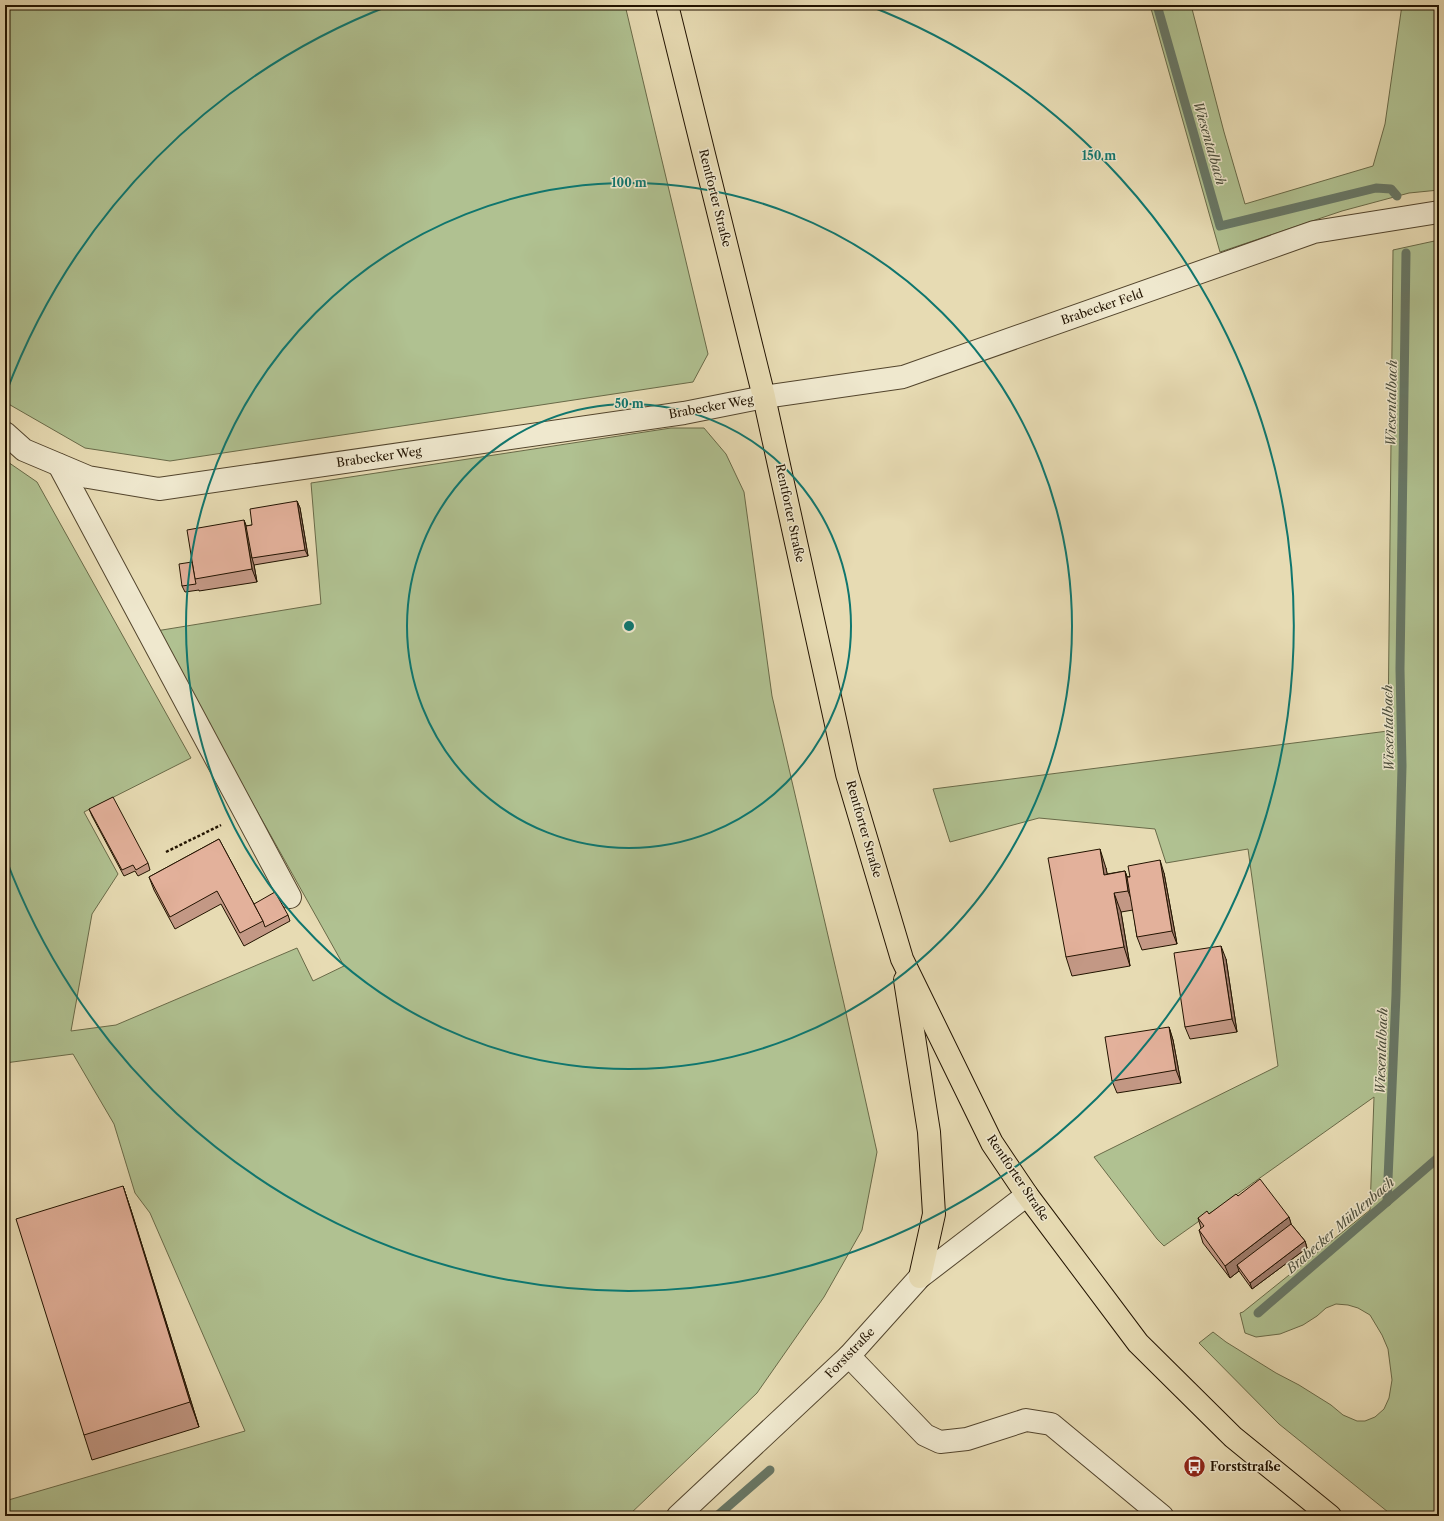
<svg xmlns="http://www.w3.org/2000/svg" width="1444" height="1521" viewBox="0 0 1444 1521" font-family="'Libre Caslon Text',serif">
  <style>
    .green { fill: #b0c191; stroke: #696a48 }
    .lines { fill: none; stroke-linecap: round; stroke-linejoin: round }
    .stream { stroke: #687867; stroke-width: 9 }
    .minor-casing { stroke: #53452d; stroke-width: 24 }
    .major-casing { stroke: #221300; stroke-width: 24 }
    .path { stroke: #221300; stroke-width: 2.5; stroke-dasharray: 3 2; stroke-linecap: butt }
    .minor { stroke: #efe8ce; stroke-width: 22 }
    .major { stroke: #e7dbb3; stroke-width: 22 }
    .wall { fill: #c39885; stroke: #221300 }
    .shaded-wall { fill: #9f7c6c; stroke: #221300 }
    .building { fill: #e3b19b; stroke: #221300 }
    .ring { fill: none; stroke: #0f766e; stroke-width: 2 }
    .labels { text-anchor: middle; stroke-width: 3; stroke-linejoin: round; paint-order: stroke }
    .street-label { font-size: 12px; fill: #221300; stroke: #efe8ce }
    .poi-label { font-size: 12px; font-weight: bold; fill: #221300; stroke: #efe8ce; text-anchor: start }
    .water-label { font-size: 13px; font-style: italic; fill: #4b4e3c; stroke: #efe8ce }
    .centre { fill: #0f766e; stroke: #efe8ce; stroke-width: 2 }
    .ring-label { font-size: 12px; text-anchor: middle; font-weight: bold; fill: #0f766e; stroke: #efe8ce; stroke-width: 3; stroke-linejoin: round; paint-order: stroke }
  </style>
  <rect width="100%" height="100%" fill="#e7dbb3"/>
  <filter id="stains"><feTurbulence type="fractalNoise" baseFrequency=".005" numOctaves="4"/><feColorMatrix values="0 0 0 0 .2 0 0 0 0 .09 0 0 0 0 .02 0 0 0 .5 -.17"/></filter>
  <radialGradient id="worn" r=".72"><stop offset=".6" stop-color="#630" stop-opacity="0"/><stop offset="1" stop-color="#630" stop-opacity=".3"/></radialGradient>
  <!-- green -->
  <g class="green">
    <polygon points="5,5 625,5 708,354 693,382 170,461 85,448 5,402"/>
    <polygon points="1150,5 1191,5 1224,132 1245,204 1373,166 1385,124 1402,5 1439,5 1439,190 1409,193 1342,211 1220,252"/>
    <polygon points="1439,240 1439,1516 1394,1516 1388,1512 1279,1424 1199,1343 1213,1332 1226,1342 1276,1373 1299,1385 1331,1405 1343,1415 1357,1421 1365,1421 1375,1417 1384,1409 1389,1398 1392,1380 1388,1349 1382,1335 1370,1315 1358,1308 1348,1305 1336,1304 1326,1308 1317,1316 1303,1325 1280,1334 1256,1337 1245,1333 1240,1313 1243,1312 1370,1210 1374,1097 1164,1246 1157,1239 1094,1157 1278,1066 1248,849 1166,863 1155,829 1039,818 950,842 933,789 1388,731 1393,250"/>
    <polygon points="671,428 704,428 726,454 744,492 772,696 844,1004 877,1152 862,1230 824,1297 757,1393 628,1516 5,1516 5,1501 245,1431 150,1213 135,1193 114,1124 73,1054 5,1063 5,460 37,482 191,758 84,812 118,874 92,914 71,1031 116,1025 297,948 313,981 344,966 156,631 321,604 311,483"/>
  </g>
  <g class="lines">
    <!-- stream -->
    <g class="stream">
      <polyline points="1157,5 1220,226 1376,188 1391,189 1397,196"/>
      <polyline points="1387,1202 1396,995 1402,766 1400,669 1406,253"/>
      <polyline points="1258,1313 1439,1157"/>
      <polyline points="717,1516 770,1470"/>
    </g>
    <defs>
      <g id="minor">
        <polyline points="5,433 24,450 88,477 159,489 684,413 764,397 903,377 1314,232 1439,212"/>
        <polyline points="59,465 290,897"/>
        <polyline points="849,1356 925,1435 940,1442 967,1439 1026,1420 1051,1424 1162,1516"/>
        <polyline points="678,1516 849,1356 920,1277 1027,1195"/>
      </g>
      <g id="major">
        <polyline points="667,5 764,397 847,774 902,959 992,1143 1027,1195 1138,1343 1233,1437 1330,1516"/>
        <polyline points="905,980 929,1132 934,1214 920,1277"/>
      </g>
    </defs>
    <!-- minor casing -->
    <use href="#minor" class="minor-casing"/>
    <!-- major casing -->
    <use href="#major" class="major-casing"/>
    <!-- path -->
    <polyline class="path" points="166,852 221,825"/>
    <!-- minor -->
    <use href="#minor" class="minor"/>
    <!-- major -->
    <use href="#major" class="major"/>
  </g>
  <!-- wall -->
  <g class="wall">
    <polygon points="297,501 300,508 308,556 254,565 257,582 199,591 199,590 185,592 182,586 192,562 244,520 246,526 252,525"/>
    <polygon points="89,809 148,863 150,870 138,876 135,871 124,876 92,816"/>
    <polygon points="219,839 254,904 288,915 290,921 244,946 221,904 175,929 154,890 149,877"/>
    <polygon points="1106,868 1107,874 1125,871 1127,877 1164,873 1177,944 1142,950 1137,937 1133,910 1121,912 1130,966 1072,976 1066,957"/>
    <polygon points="1226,959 1237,1032 1190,1039 1185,1027"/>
    <polygon points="1169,1027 1173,1040 1181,1083 1117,1093 1112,1081"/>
    <polygon points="123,1186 131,1210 199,1427 92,1460 84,1435"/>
    <polygon points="1238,1196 1289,1217 1291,1224 1305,1241 1307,1248 1252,1289 1239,1271 1230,1278 1203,1243 1199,1230 1201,1228 1198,1218 1209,1214"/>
  </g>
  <!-- shaded-wall -->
  <g class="shaded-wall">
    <polygon points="297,501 300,508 308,556 305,550"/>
    <polygon points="244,520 249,533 252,558 254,565 257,582 252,569"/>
    <polygon points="1100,849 1106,868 1111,893 1104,875"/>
    <polygon points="1160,860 1164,873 1177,944 1172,931"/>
    <polygon points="1125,871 1132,890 1135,909 1128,891"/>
    <polygon points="1114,893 1121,912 1130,966 1124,947"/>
    <polygon points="1221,946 1226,959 1237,1032 1232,1019"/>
    <polygon points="1169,1027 1173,1040 1181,1083 1176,1070"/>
    <polygon points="123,1186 131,1210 199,1427 190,1402"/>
    <polygon points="1289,1217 1293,1230 1237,1265 1239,1271 1230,1278 1225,1266"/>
    <polygon points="1305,1241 1307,1248 1252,1289 1250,1283"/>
  </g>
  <!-- building -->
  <g class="building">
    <polygon points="297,501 305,550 252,558 246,526 252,525 250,509"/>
    <polygon points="244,520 252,569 195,579 187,530"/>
    <polygon points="192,562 195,579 196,584 182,586 179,564"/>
    <polygon points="113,797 148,863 136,870 133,865 122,870 89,809"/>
    <polygon points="219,839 263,921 240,933 217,891 170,917 149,877"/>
    <polygon points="1100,849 1104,875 1125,871 1128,891 1114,893 1124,947 1066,957 1048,858"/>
    <polygon points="1160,860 1172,931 1137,937 1127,877 1130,877 1128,866"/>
    <polygon points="275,892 288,915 265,927 263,921 254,904"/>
    <polygon points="1221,946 1232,1019 1185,1027 1174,953"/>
    <polygon points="1169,1027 1176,1070 1112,1081 1105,1037"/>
    <polygon points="1260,1179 1289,1217 1225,1266 1199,1230 1204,1226 1198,1218 1207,1211 1209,1214 1236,1194 1238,1196"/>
    <polygon points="123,1186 190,1402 84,1435 16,1219"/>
    <polygon points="1291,1224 1305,1241 1250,1283 1237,1265"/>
  </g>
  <!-- distance rings -->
  <g class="ring">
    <circle cx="629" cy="626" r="222"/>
    <circle cx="629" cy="626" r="443"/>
    <path d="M6 393A665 665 0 0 1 391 5M867 5A665 665 0 1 1 6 859"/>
  </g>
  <!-- icons -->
  <defs>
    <symbol id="bus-disc" viewBox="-11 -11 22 22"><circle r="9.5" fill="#8f2418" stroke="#efe8ce"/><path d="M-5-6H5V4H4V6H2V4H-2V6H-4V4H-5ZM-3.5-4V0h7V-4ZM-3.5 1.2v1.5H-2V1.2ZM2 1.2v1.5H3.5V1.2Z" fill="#fff"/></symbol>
  </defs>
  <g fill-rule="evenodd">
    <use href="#bus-disc" x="1182" y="1454" width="25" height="25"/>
  </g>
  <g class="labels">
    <!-- street labels -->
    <g class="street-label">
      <text transform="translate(715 198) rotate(76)" y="4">Rentforter Straße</text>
      <text transform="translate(1102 307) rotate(-19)" y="4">Brabecker Feld</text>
      <text transform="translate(711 407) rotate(-10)" y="4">Brabecker Weg</text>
      <text transform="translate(379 457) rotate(-8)" y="4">Brabecker Weg</text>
      <text transform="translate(790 513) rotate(78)" y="4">Rentforter Straße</text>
      <text transform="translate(864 829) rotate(74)" y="4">Rentforter Straße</text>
      <text transform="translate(1018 1178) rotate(56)" y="4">Rentforter Straße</text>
      <text transform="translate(850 1353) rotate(-46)" y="4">Forststraße</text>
    </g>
    <!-- poi labels -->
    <g class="poi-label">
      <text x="1210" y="1471">Forststraße</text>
    </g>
    <!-- water labels -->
    <g class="water-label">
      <text transform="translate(1210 143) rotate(74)" y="5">Wiesentalbach</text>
      <text transform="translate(1391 403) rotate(-89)" y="5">Wiesentalbach</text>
      <text transform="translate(1388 728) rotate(-91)" y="5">Wiesentalbach</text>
      <text transform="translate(1381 1051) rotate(-88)" y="5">Wiesentalbach</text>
      <text transform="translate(1340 1225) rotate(-41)" y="5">Brabecker Mühlenbach</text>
    </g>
  </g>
  <circle cx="629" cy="626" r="6" class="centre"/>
  <g class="ring-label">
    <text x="1099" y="160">150 m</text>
    <text x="629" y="187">100 m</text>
    <text x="629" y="408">50 m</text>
  </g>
  <!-- margin -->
  <rect width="1444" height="1521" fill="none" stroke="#e7dbb3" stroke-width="20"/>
  <rect x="6" y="6" width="1432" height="1509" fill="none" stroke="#221300" stroke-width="2"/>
  <rect x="10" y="10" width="1424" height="1501" fill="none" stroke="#221300"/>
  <rect width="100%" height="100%" filter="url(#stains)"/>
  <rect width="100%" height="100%" fill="url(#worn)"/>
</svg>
